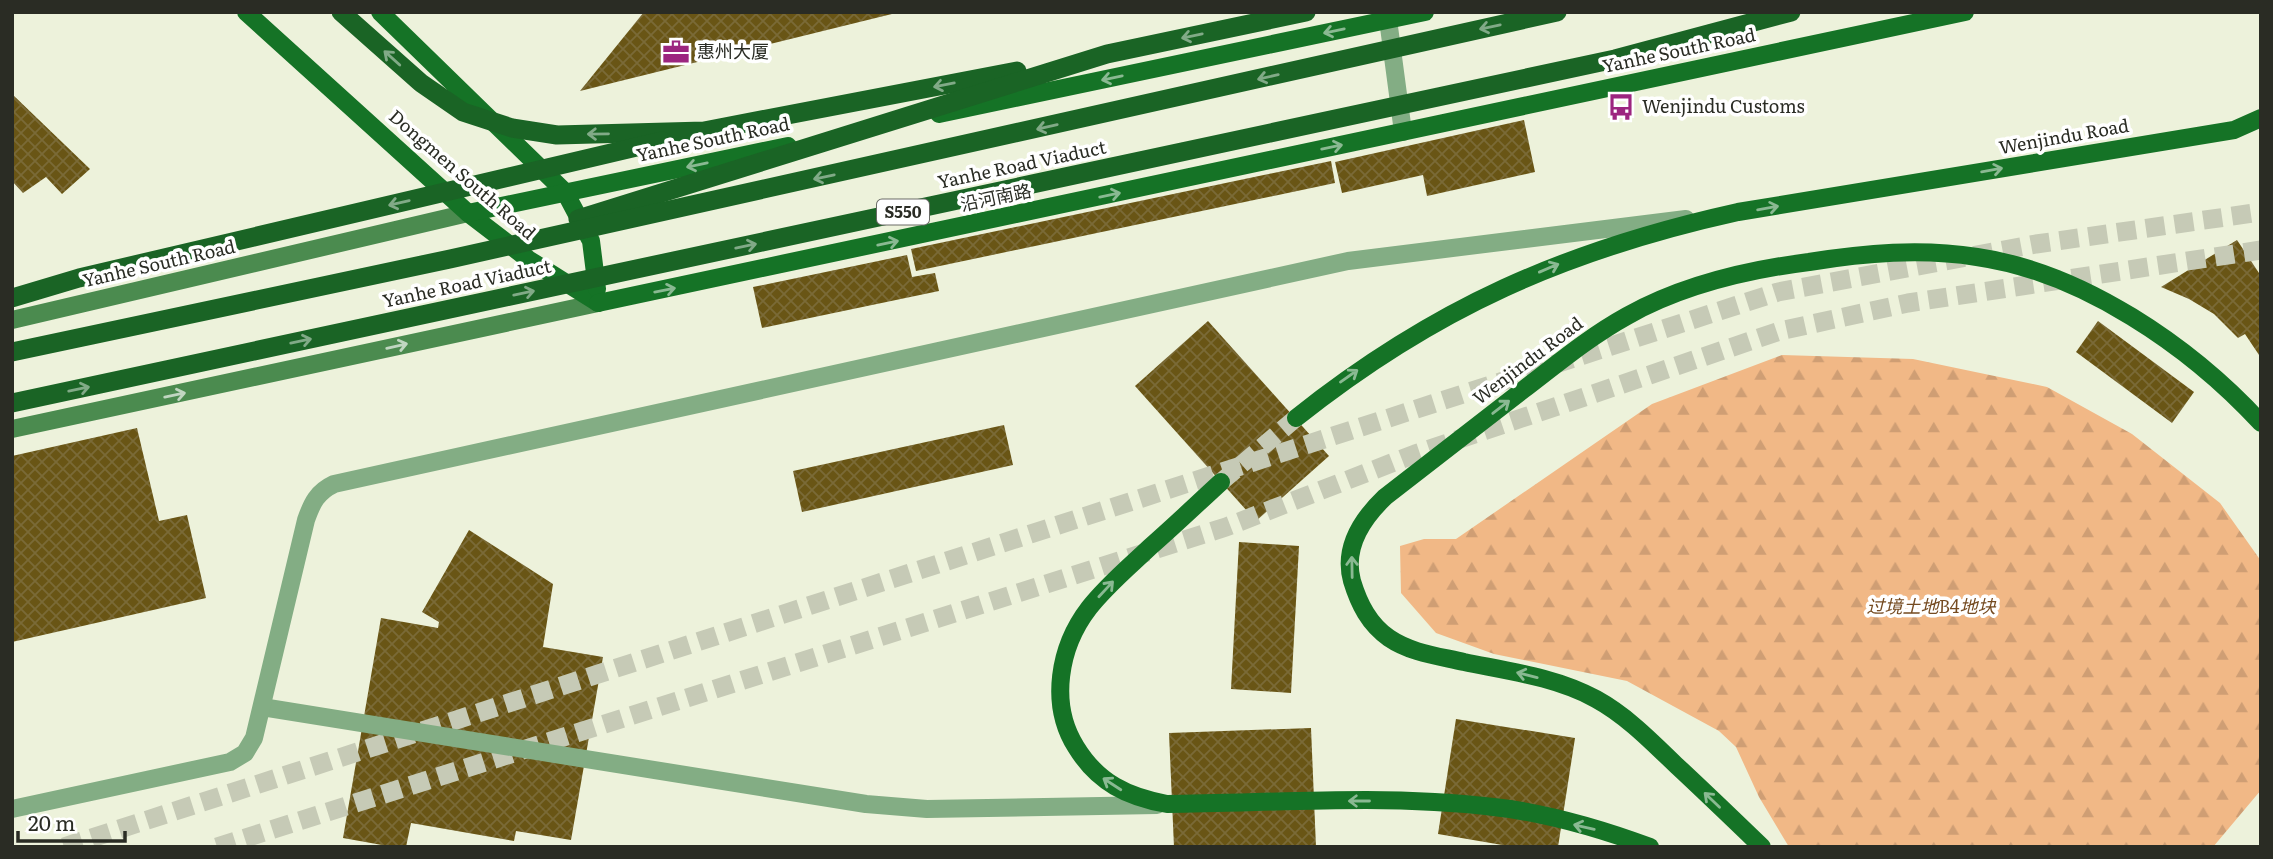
<svg xmlns="http://www.w3.org/2000/svg" width="2273" height="859" viewBox="0 0 2273 859" font-family="Literata,'Noto Sans SC',serif">
  <style>
    .forest { fill: url(#forest-firs) }
    .building { fill: url(#building-cross-hatch) }
    .lines { fill: none; stroke-linecap: round; stroke-linejoin: round }
    .primary-tunnel { stroke: #c6cab6; stroke-width: 18; stroke-dasharray: 18 9; stroke-linecap: butt }
    .trunk-tunnel { stroke: #c6cab6; stroke-width: 19; stroke-dasharray: 19 10; stroke-linecap: butt }
    .service { stroke: #83ad84; stroke-width: 18 }
    .minor { stroke: #83ad84; stroke-width: 18 }
    .secondary { stroke: #4b8b4f; stroke-width: 18 }
    .primary { stroke: #157326; stroke-width: 18 }
    .trunk { stroke: #1a6425; stroke-width: 19 }
    .oneway { stroke: #81aa87 }
    .oneway2 { stroke: #8ab992 }
    .oneway3 { stroke: #c0d6c1 }
    .labels { text-anchor: middle; stroke-width: 7; stroke-linejoin: round; paint-order: stroke }
    .shield { fill: #fff; stroke: #6a6b66; stroke-width: 2 }
    .shield-label { font-size: 16px; font-weight: bold; fill: #2a2c24 }
    .street-label { font-size: 18px; fill: #2a2c24; stroke: #fff }
    .poi-label { font-size: 18px; fill: #2a2c24; stroke: #fff; text-anchor: start }
    .park-label { font-size: 18px; font-style: italic; fill: #754b21; stroke: #fff }
  </style>
  <defs>
    <pattern id="forest-firs" width="22" height="20" patternUnits="userSpaceOnUse" patternTransform="scale(1.75)"><rect width="22" height="20" fill="#f1b886"/><path d="M5 1l3.5 6h-7zM16 11l3.5 6h-7z" fill="#cf9e74"/></pattern>
    <pattern id="building-cross-hatch" width="8" height="8" patternUnits="userSpaceOnUse" patternTransform="scale(1.75)"><rect width="8" height="8" fill="#695515"/><path d="M0 0l8 8M0 8l8-8" fill="none" stroke="#7a6a37"/></pattern>
  </defs>
  <rect width="100%" height="100%" fill="#edf2db"/>
  <!-- forest -->
  <polygon class="forest" points="1782,355 1913,359 2047,387 2132,434 2220,503 2261,561 2261,790 2213,847 1789,847 1759,797 1736,747 1719,731 1627,681 1494,654 1436,633 1401,593 1400,546 1424,539 1456,539 1652,404"/>
  <!-- building -->
  <g class="building">
    <polygon points="644,12 896,12 896,13 580,91"/>
    <polygon points="12,94 90,169 62,194 46,177 23,193 12,181"/>
    <polygon points="1524,120 1535,172 1427,196 1423,175 1342,193 1335,162"/>
    <polygon points="1331,161 1335,183 916,271 911,249"/>
    <polygon points="2237,240 2261,276 2261,358 2245,334 2238,338 2214,314 2189,299 2161,287"/>
    <polygon points="907,255 912,277 935,273 939,291 762,328 753,287"/>
    <polygon points="1208,321 1329,456 1256,521 1135,386"/>
    <polygon points="2098,321 2194,392 2172,423 2076,352"/>
    <polygon points="1004,425 1013,465 802,512 793,471"/>
    <polygon points="137,428 159,521 187,515 206,598 12,642 12,456"/>
    <polygon points="469,530 553,584 543,647 603,657 571,840 516,831 514,841 411,823 406,847 393,847 343,838 381,618 438,628 439,622 422,612"/>
    <polygon points="1239,542 1299,546 1291,693 1231,689"/>
    <polygon points="1456,719 1575,738 1558,847 1514,847 1438,834"/>
    <polygon points="1311,728 1316,847 1174,847 1169,733"/>
  </g>
  <g class="lines">
    <!-- primary-tunnel -->
    <polyline class="primary-tunnel" points="1221,482 1296,418"/>
    <!-- trunk-tunnel -->
    <g class="trunk-tunnel">
      <polyline points="64,847 1778,292 2036,244 2261,212"/>
      <polyline points="217,847 1226,527 1415,454 1780,331 1908,303 2261,250"/>
    </g>
    <!-- service -->
    <g class="service">
      <polyline points="262,707 866,804 927,809 1157,805"/>
      <path d="M12 809 230 762 245 753 254 738 306 520C312 503 317 492 334 484L1348 261 1686 219"/>
    </g>
    <!-- minor -->
    <polyline class="minor" points="1387,12 1403,132"/>
    <!-- secondary -->
    <g class="secondary">
      <polyline points="12,320 468,213"/>
      <polyline points="12,429 598,303"/>
    </g>
    <!-- primary -->
    <g class="primary">
      <polyline points="246,12 468,213 528,259 598,303"/>
      <polyline points="380,12 565,192 591,241 597,289"/>
      <polyline points="939,114 1425,12"/>
      <polyline points="468,213 788,146"/>
      <polyline points="598,303 1965,12"/>
      <path d="M1296 418C1434 308 1566 250 1738 212L2234 130 2261 118"/>
      <path d="M1221 482C1197 504 1174 526 1150 547 1129 567 1107 585 1089 608 1059 647 1049 704 1076 747 1098 783 1128 797 1167 804 1281 803 1398 793 1510 809 1555 816 1607 831 1650 847"/>
      <path d="M1762 847C1734 820 1706 793 1677 766 1652 742 1627 716 1596 699 1556 677 1508 671 1464 662 1438 656 1411 653 1389 638 1369 624 1359 604 1352 581 1343 548 1362 519 1385 497 1431 461 1477 426 1523 390 1557 364 1589 337 1627 316 1682 285 1746 270 1809 262 1865 253 1921 248 1977 257 2082 272 2190 346 2261 423"/>
    </g>
    <!-- trunk -->
    <g class="trunk">
      <polyline points="341,12 421,83 463,112 512,128 557,135 704,131 1017,71"/>
      <polyline points="578,219 1107,54 1306,12"/>
      <polyline points="12,298 79,278 662,141"/>
      <polyline points="12,352 450,259 1557,12"/>
      <polyline points="12,403 1615,59 1791,12"/>
    </g>
  </g>
  <!-- one-way arrows -->
  <defs><path id="oneway-shaft" d="M-6 0H5M1.5-3L5.5 0L1.5 3" fill="none" stroke-width="1.6" stroke-linecap="round" stroke-linejoin="round" transform="scale(1.75)"/></defs>
  <g class="oneway">
    <use href="#oneway-shaft" transform="translate(1490 27) rotate(168)"/>
    <use href="#oneway-shaft" transform="translate(1192 36) rotate(168)"/>
    <use href="#oneway-shaft" transform="translate(392 58) rotate(-138)"/>
    <use href="#oneway-shaft" transform="translate(1268 77) rotate(167)"/>
    <use href="#oneway-shaft" transform="translate(944 85) rotate(169)"/>
    <use href="#oneway-shaft" transform="translate(1047 127) rotate(167)"/>
    <use href="#oneway-shaft" transform="translate(598 134) rotate(179)"/>
    <use href="#oneway-shaft" transform="translate(824 177) rotate(168)"/>
    <use href="#oneway-shaft" transform="translate(399 203) rotate(167)"/>
    <use href="#oneway-shaft" transform="translate(746 246) rotate(-12)"/>
    <use href="#oneway-shaft" transform="translate(524 293) rotate(-12)"/>
    <use href="#oneway-shaft" transform="translate(301 341) rotate(-12)"/>
    <use href="#oneway-shaft" transform="translate(79 389) rotate(-12)"/>
  </g>
  <g class="oneway2">
    <use href="#oneway-shaft" transform="translate(1334 31) rotate(168)"/>
    <use href="#oneway-shaft" transform="translate(1112 78) rotate(168)"/>
    <use href="#oneway-shaft" transform="translate(1332 147) rotate(-12)"/>
    <use href="#oneway-shaft" transform="translate(697 165) rotate(168)"/>
    <use href="#oneway-shaft" transform="translate(1992 170) rotate(-10)"/>
    <use href="#oneway-shaft" transform="translate(1110 195) rotate(-12)"/>
    <use href="#oneway-shaft" transform="translate(1768 208) rotate(-10)"/>
    <use href="#oneway-shaft" transform="translate(888 243) rotate(-12)"/>
    <use href="#oneway-shaft" transform="translate(1549 268) rotate(-23)"/>
    <use href="#oneway-shaft" transform="translate(665 290) rotate(-11)"/>
    <use href="#oneway-shaft" transform="translate(1349 376) rotate(-35)"/>
    <use href="#oneway-shaft" transform="translate(1501 407) rotate(-38)"/>
    <use href="#oneway-shaft" transform="translate(1352 567) rotate(-91)"/>
    <use href="#oneway-shaft" transform="translate(1106 589) rotate(-47)"/>
    <use href="#oneway-shaft" transform="translate(1527 675) rotate(-166)"/>
    <use href="#oneway-shaft" transform="translate(1112 784) rotate(-147)"/>
    <use href="#oneway-shaft" transform="translate(1712 800) rotate(-136)"/>
    <use href="#oneway-shaft" transform="translate(1359 801) rotate(-180)"/>
    <use href="#oneway-shaft" transform="translate(1584 827) rotate(-167)"/>
  </g>
  <g class="oneway3">
    <use href="#oneway-shaft" transform="translate(397 346) rotate(-13)"/>
    <use href="#oneway-shaft" transform="translate(175 395) rotate(-12)"/>
  </g>
  <!-- icons -->
  <defs>
    <symbol id="office-bare" viewBox="-9 -9 18 18"><path d="M-6-3h4V-5.5h4V-3h4V5H-6ZM-1-4.5V-3h2v-1.5ZM-6 0V1H6V0Z" fill="#9c257f" stroke="#fff" stroke-width="2.5" paint-order="stroke"/></symbol>
    <symbol id="bus-bare" viewBox="-9 -9 18 18"><path d="M-5-6H5V4H4V6H2V4H-2V6H-4V4H-5ZM-3.5-4V0h7V-4ZM-3.5 1.2v1.5H-2V1.2ZM2 1.2v1.5H3.5V1.2Z" fill="#9c257f" stroke="#fff" stroke-width="2.5" paint-order="stroke"/></symbol>
  </defs>
  <g fill-rule="evenodd">
    <use href="#office-bare" x="657" y="33" width="38" height="38"/>
    <use href="#bus-bare" x="1602" y="88" width="38" height="38"/>
  </g>
  <g class="labels">
    <!-- shield labels -->
    <rect class="shield" x="877" y="199.5" width="52" height="25" rx="5"/>
    <g class="shield-label">
      <text x="903" y="218">S550</text>
    </g>
    <!-- street labels -->
    <g class="street-label">
      <text transform="translate(1679 51) rotate(-12)" y="6">Yanhe South Road</text>
      <text transform="translate(2064 137) rotate(-10)" y="6">Wenjindu Road</text>
      <text transform="translate(713 140) rotate(-12)" y="6">Yanhe South Road</text>
      <text transform="translate(1022 165) rotate(-12)" y="6">Yanhe Road Viaduct</text>
      <text transform="translate(462 175) rotate(41)" y="6">Dongmen South Road</text>
      <text transform="translate(996 198) rotate(-12)" y="6">沿河南路</text>
      <text transform="translate(159 264) rotate(-13)" y="6">Yanhe South Road</text>
      <text transform="translate(467 284) rotate(-12)" y="6">Yanhe Road Viaduct</text>
      <text transform="translate(1528 361) rotate(-37)" y="6">Wenjindu Road</text>
    </g>
    <!-- poi labels -->
    <g class="poi-label">
      <text x="697" y="58">惠州大厦</text>
      <text x="1642" y="113">Wenjindu Customs</text>
    </g>
    <!-- park labels -->
    <g class="park-label">
      <text x="1931" y="613">过境土地B4地块</text>
    </g>
  </g>
  <!-- border -->
  <rect width="2273" height="859" fill="none" stroke="#2a2c24" stroke-width="28"/>
  <!-- scale -->
  <path d="M18 831v10h107v-10" fill="none" stroke="#2a2c24" stroke-width="3.5"/>
  <text x="28" y="831" font-size="21" fill="#2a2c24" stroke="#ffffff" stroke-width="5" paint-order="stroke">20 m</text>
</svg>
